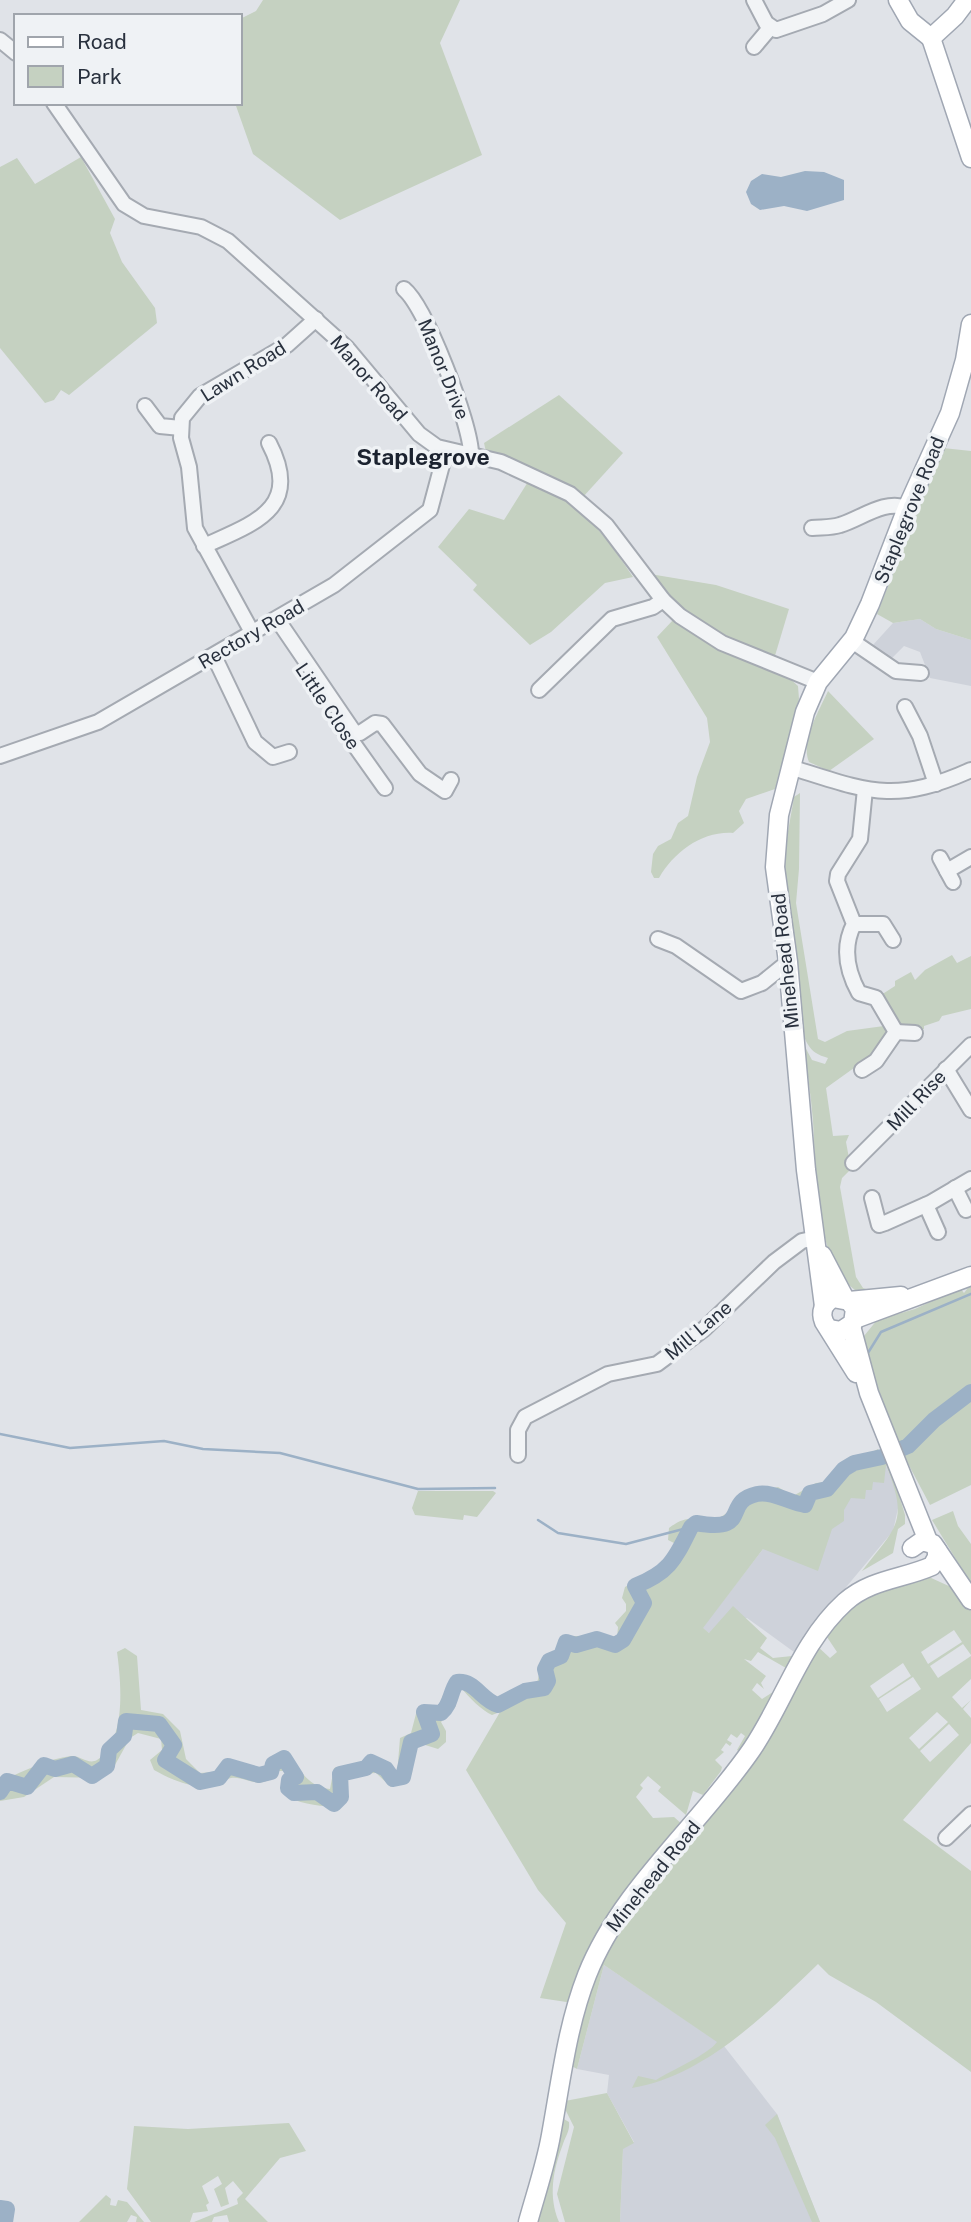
<svg xmlns="http://www.w3.org/2000/svg" width="971" height="2222" viewBox="0 0 971 2222" font-family="'Public Sans',sans-serif">
  <style>
    .built { fill: #ced2da }
    .green { fill: #c5d1c1; fill-rule: evenodd }
    .water { fill: #9cb1c6 }
    .lines { fill: none; stroke-linecap: round; stroke-linejoin: round }
    .stream { stroke: #9cb1c6; stroke-width: 2.5 }
    .river { stroke: #9cb1c6; stroke-width: 16 }
    .minor-casing { stroke: #a5aab2; stroke-width: 18 }
    .major-casing { stroke: #a0a7b3; stroke-width: 21 }
    .minor { stroke: #f2f4f6; stroke-width: 14 }
    .major { stroke: #fff; stroke-width: 18 }
    .labels { text-anchor: middle; stroke-width: 7; stroke-linejoin: round; paint-order: stroke }
    .street-label { font-size: 19px; fill: #29313e; stroke: #eff2f5 }
    .quarter-label { font-size: 23px; font-weight: bold; fill: #1b222f; stroke: #eff2f5 }
  </style>
  <rect width="100%" height="100%" fill="#e0e3e8"/>
  <!-- built -->
  <g class="built">
    <polygon points="920,619 936,629 971,640 971,686 930,678 920,652 904,646 890,660 873,645 893,623"/>
    <polygon points="885,1463 900,1499 893,1531 801,1641 794,1652 747,1618 709,1633 702,1628 763,1549"/>
    <polygon points="604,1965 724,2046 777,2114 820,2222 620,2222 623,2148 634,2142 607,2093 609,2075 577,2069"/>
  </g>
  <!-- green -->
  <g class="green">
    <polygon points="263,0 460,0 440,43 482,155 340,220 253,154 235,103 240,103 240,19 256,11"/>
    <polygon points="81,157 115,219 110,233 122,262 155,308 157,323 69,395 61,390 54,400 45,403 0,348 0,167 17,158 35,184"/>
    <polygon points="559,395 623,453 583,497 486,452 484,443"/>
    <polygon points="943,448 971,451 971,640 936,629 920,619 893,623 877,614"/>
    <path d="M531 477C582 506 601 529 633 577L605 583 551 632 530 645 473 590 477 585 438 547 469 509 504 520Z"/>
    <polygon points="650,574 716,585 789,609 774,659 739,647 686,616"/>
    <path d="M673 620 708 644 787 676 798 686 799 699 775 789 746 799 739 811 744 823 733 833C702 831 674 852 659 878H654L651 872 653 854 658 846 671 839 678 823 688 816 697 777 710 742 707 718 657 637Z"/>
    <path d="M828 691 874 739 829 771 809 762C800 742 820 709 828 691Z"/>
    <path d="M800 793 799 869 796 903 818 1039 825 1042 847 1031 884 1026 875 1006 881 995 895 986V981L911 972 915 980 925 970 952 955 957 963 971 956V1009L942 1016 939 1021 924 1026V1029L907 1030 826 1088 833 1136 849 1135 846 1142 851 1169 842 1178 840 1187 856 1277 863 1288 869 1290H855C814 1261 816 1166 813 1121 811 1096 807 1070 804 1045L812 1060 825 1064 828 1058C818 1055 812 1052 807 1043 795 1021 784 901 784 872 784 847 790 822 794 797Z"/>
    <polygon points="971,1284 971,1485 930,1505 904,1456 862,1346 864,1336 877,1320 915,1309 960,1288 964,1293"/>
    <path d="M878 1449 885 1463 889 1462 905 1515V1524L898 1529 893 1553 862 1571C897 1526 909 1522 886 1465L884 1483 873 1482 872 1490H866L865 1499 851 1498 844 1510V1521L832 1529 818 1571 763 1549 703 1628 709 1633 733 1606 767 1638 760 1648 773 1658 792 1656 786 1668 758 1652 751 1661 744 1659 766 1676 761 1683 764 1689 757 1683 752 1690 762 1699 773 1692 782 1677 742 1754 737 1750 745 1736 741 1733 737 1738 731 1734 727 1740 732 1743 730 1746 726 1743 721 1750 724 1752 715 1760 722 1767 721 1771 703 1795 693 1791 686 1815 658 1791 661 1787 648 1776 640 1785 643 1788 636 1797 653 1818 674 1817 683 1825 573 2003 540 1998 566 1923 538 1890 466 1770 500 1712 492 1715C482 1711 469 1697 461 1688L454 1696 456 1706 441 1722 446 1731V1742L438 1749 422 1744 414 1748 412 1774 391 1787 376 1773 360 1774 346 1780 348 1795 341 1806C326 1808 298 1804 285 1795L287 1779 284 1771H276C263 1794 245 1775 231 1778 225 1779 218 1785 211 1786 192 1789 170 1779 154 1770L150 1760 162 1750 161 1739 138 1733 130 1738 111 1772 102 1778 54 1777 24 1797 0 1801V1782C21 1772 47 1759 71 1756 80 1755 88 1765 97 1760 127 1741 121 1681 117 1652L125 1648 137 1656 141 1710 163 1714 180 1731 186 1759 200 1773 213 1772 232 1762 259 1769 286 1753C301 1769 307 1787 330 1789L334 1768 373 1759 383 1762 397 1775 400 1738 411 1733 417 1710 440 1705C442 1692 450 1684 462 1678L471 1680 497 1701 529 1686H537C539 1667 546 1662 559 1649V1644L568 1636H597L610 1641 617 1638 618 1627 615 1623 626 1611V1604L622 1598 625 1587 660 1567 676 1544 668 1540 669 1528C691 1511 695 1524 715 1519 728 1516 731 1506 741 1500 752 1493 766 1491 778 1487L793 1496 816 1483 827 1482 842 1467Z"/>
    <polygon points="418,1491 493,1491 496,1493 477,1517 464,1515 463,1520 415,1515 412,1508"/>
    <polygon points="953,1511 958,1526 971,1544 971,1584 932,1520"/>
    <path d="M929 1577 951 1587 971 1611V1655L963 1644 930 1666 938 1678 971 1656V1679L952 1697 962 1708 971 1700 963 1709 971 1718V1743L903 1820 971 1871V2072L876 2002 829 1975 818 1964C766 2014 705 2076 632 2088L638 2076 656 2080C672 2070 709 2054 717 2042L604 1965 577 2069 570 2065 578 2016 610 1937 707 1816 815 1644 830 1658 837 1652 825 1634C848 1603 890 1580 929 1577ZM954 1630 962 1642 928 1664 921 1652ZM903 1663 911 1676 878 1698 870 1686ZM913 1677 921 1689 887 1712 879 1699ZM937 1712 948 1722 919 1749 909 1738ZM949 1724 959 1735 930 1762 920 1751Z"/>
    <polygon points="607,2093 634,2143 623,2149 620,2222 565,2222 557,2194 574,2127 564,2107 565,2101"/>
    <polygon points="777,2114 820,2222 812,2222 775,2138 765,2125"/>
    <path d="M562 2118 569 2122C570 2131 566 2135 563 2144 553 2170 548 2196 559 2222H532Z"/>
    <polygon points="289,2123 306,2151 280,2158 245,2199 268,2222 229,2222 227,2215 214,2217 212,2222 194,2222 238,2204 237,2199 243,2193 233,2181 225,2188 229,2204 221,2207 214,2189 222,2184 218,2176 202,2186 209,2203 206,2205 208,2211 193,2213 190,2222 151,2222 127,2189 134,2126 188,2129"/>
    <polygon points="106,2195 111,2199 110,2205 116,2206 118,2200 127,2202 144,2222 136,2222 137,2217 131,2215 127,2222 79,2222"/>
  </g>
  <!-- water -->
  <polygon class="water" points="805,171 824,172 844,180 844,200 807,211 784,206 760,210 751,204 746,192 751,181 762,174 781,177"/>
  <g class="lines">
    <!-- stream -->
    <g class="stream">
      <polyline points="866,1356 881,1332 971,1294"/>
      <polyline points="0,1434 70,1448 164,1441 203,1449 280,1453 418,1489 495,1488"/>
      <polyline points="538,1520 558,1533 626,1544 691,1527"/>
    </g>
    <!-- river -->
    <g class="river">
      <path d="M0 1792 7 1781 27 1787 44 1765 55 1769 73 1764 92 1776 107 1766 109 1750 124 1736 126 1721 159 1724 174 1745 165 1760 200 1782 219 1778 228 1766 259 1775 271 1772 273 1764 284 1758 296 1777 289 1780 288 1788 294 1793 317 1792 334 1804 341 1797 340 1774 366 1768 371 1762 386 1769 393 1779 403 1777 411 1742 432 1734 424 1712 441 1713C451 1705 450 1692 457 1682 475 1680 482 1701 498 1705L525 1691 544 1688 548 1681 545 1669 549 1661 561 1656 566 1642 576 1645 597 1639 615 1645 623 1640 644 1603 635 1586C670 1572 675 1559 691 1527L696 1523C753 1533 721 1502 757 1494 773 1491 790 1503 805 1505L810 1493 827 1489 844 1469 854 1463 882 1457 908 1446 934 1420 971 1392"/>
      <polyline points="0,2208 7,2209 5,2222"/>
    </g>
    <defs>
      <g id="minor">
        <polyline points="754,0 766,23 776,30 823,14 848,0"/>
        <polyline points="0,40 16,53"/>
        <polyline points="754,47 770,28"/>
        <polyline points="54,103 124,204 144,216 201,227 228,241 347,348 419,434 437,447 501,462 570,494 606,525 663,600 680,616 722,643 818,682"/>
        <path d="M404 289C426 307 471 424 471 454"/>
        <polyline points="145,406 160,426 181,428"/>
        <path d="M812 528C821 527 831 528 840 525 861 519 884 499 907 508"/>
        <path d="M204 546C255 523 303 508 269 443"/>
        <polyline points="277,619 354,732 360,733 375,723 382,724 420,774 445,791 451,780"/>
        <polyline points="253,634 195,528 189,467 181,438 182,418 200,396 287,345 316,319"/>
        <polyline points="852,641 896,671 921,673"/>
        <polyline points="214,656 255,742 273,757 289,752"/>
        <polyline points="539,690 612,619 653,607 663,600"/>
        <polyline points="905,707 920,736 936,784"/>
        <polyline points="341,726 385,788"/>
        <polyline points="0,756 98,722 334,585 430,510 446,450"/>
        <path d="M790 767C867 791 893 805 971 770"/>
        <polyline points="940,858 953,882"/>
        <polyline points="947,871 971,857"/>
        <polyline points="854,924 883,924 893,940"/>
        <polyline points="658,939 676,946 741,991 762,983 788,962"/>
        <polyline points="896,1032 915,1033"/>
        <polyline points="946,1069 971,1110"/>
        <path d="M862 1070 876 1061 896 1032 876 998 859 993C847 971 842 947 854 924L837 881 838 874 860 839 865 789"/>
        <polyline points="853,1163 971,1045"/>
        <polyline points="955,1188 966,1210"/>
        <polyline points="872,1198 879,1225 885,1223 930,1203 971,1179"/>
        <polyline points="926,1205 938,1232"/>
        <polyline points="518,1455 518,1430 525,1417 608,1374 657,1364 704,1329 774,1262 802,1241 816,1238"/>
        <polyline points="946,1838 971,1814"/>
      </g>
      <g id="major">
        <polyline points="898,0 910,21 931,38"/>
        <polyline points="931,38 971,158"/>
        <polyline points="931,38 955,16 967,0"/>
        <polyline points="822,1255 845,1299"/>
        <polyline points="849,1301 901,1296"/>
        <polyline points="824,1306 806,1170 788,962 775,867 779,815 805,712 818,682 854,638 870,604 907,508 950,413 965,360 971,324"/>
        <polyline points="855,1319 971,1276"/>
        <polyline points="851,1326 869,1393 928,1541"/>
        <path d="M830 1329 841 1331 853 1323 855 1309 849 1301 833 1298C823 1304 820 1312 824 1322L856 1373"/>
        <polyline points="912,1548 922,1541 933,1544 971,1600"/>
        <path d="M528 2222C536 2193 546 2164 551 2135 561 2081 567 2026 587 1975 621 1889 700 1825 752 1749 785 1700 801 1642 845 1602 871 1579 903 1579 932 1566L937 1557V1550"/>
      </g>
    </defs>
    <!-- minor casing -->
    <use href="#minor" class="minor-casing"/>
    <!-- major casing -->
    <use href="#major" class="major-casing"/>
    <!-- minor -->
    <use href="#minor" class="minor"/>
    <!-- major -->
    <use href="#major" class="major"/>
  </g>
  <g class="labels">
    <!-- street labels -->
    <g class="street-label">
      <text transform="translate(444 369) rotate(68)" y="7">Manor Drive</text>
      <text transform="translate(243 371) rotate(-32)" y="7">Lawn Road</text>
      <text transform="translate(369 378) rotate(49)" y="7">Manor Road</text>
      <text transform="translate(909 510) rotate(-68)" y="7">Staplegrove Road</text>
      <text transform="translate(251 634) rotate(-30)" y="7">Rectory Road</text>
      <text transform="translate(328 706) rotate(56)" y="7">Little Close</text>
      <text transform="translate(785 961) rotate(-96)" y="7">Minehead Road</text>
      <text transform="translate(916 1100) rotate(-46)" y="7">Mill Rise</text>
      <text transform="translate(698 1330) rotate(-40)" y="7">Mill Lane</text>
      <text transform="translate(653 1876) rotate(-51)" y="7">Minehead Road</text>
    </g>
    <!-- quarter labels -->
    <g class="quarter-label">
      <text x="423" y="465">Staplegrove</text>
    </g>
  </g>
  <!-- legend -->
  <rect x="14" y="14" width="228" height="91" fill="#eff2f5" stroke="#a0a5ac" stroke-width="2"/>
  <rect x="28" y="37" width="35" height="10" fill="#ffffff" stroke="#a0a5ac" stroke-width="2"/>
  <text x="77" y="49" font-size="21" fill="#29313e">Road</text>
  <rect x="28" y="66" width="35" height="21" fill="#c5d1c1" stroke="#a0a5ac" stroke-width="2"/>
  <text x="77" y="84" font-size="21" fill="#29313e">Park</text>
</svg>
